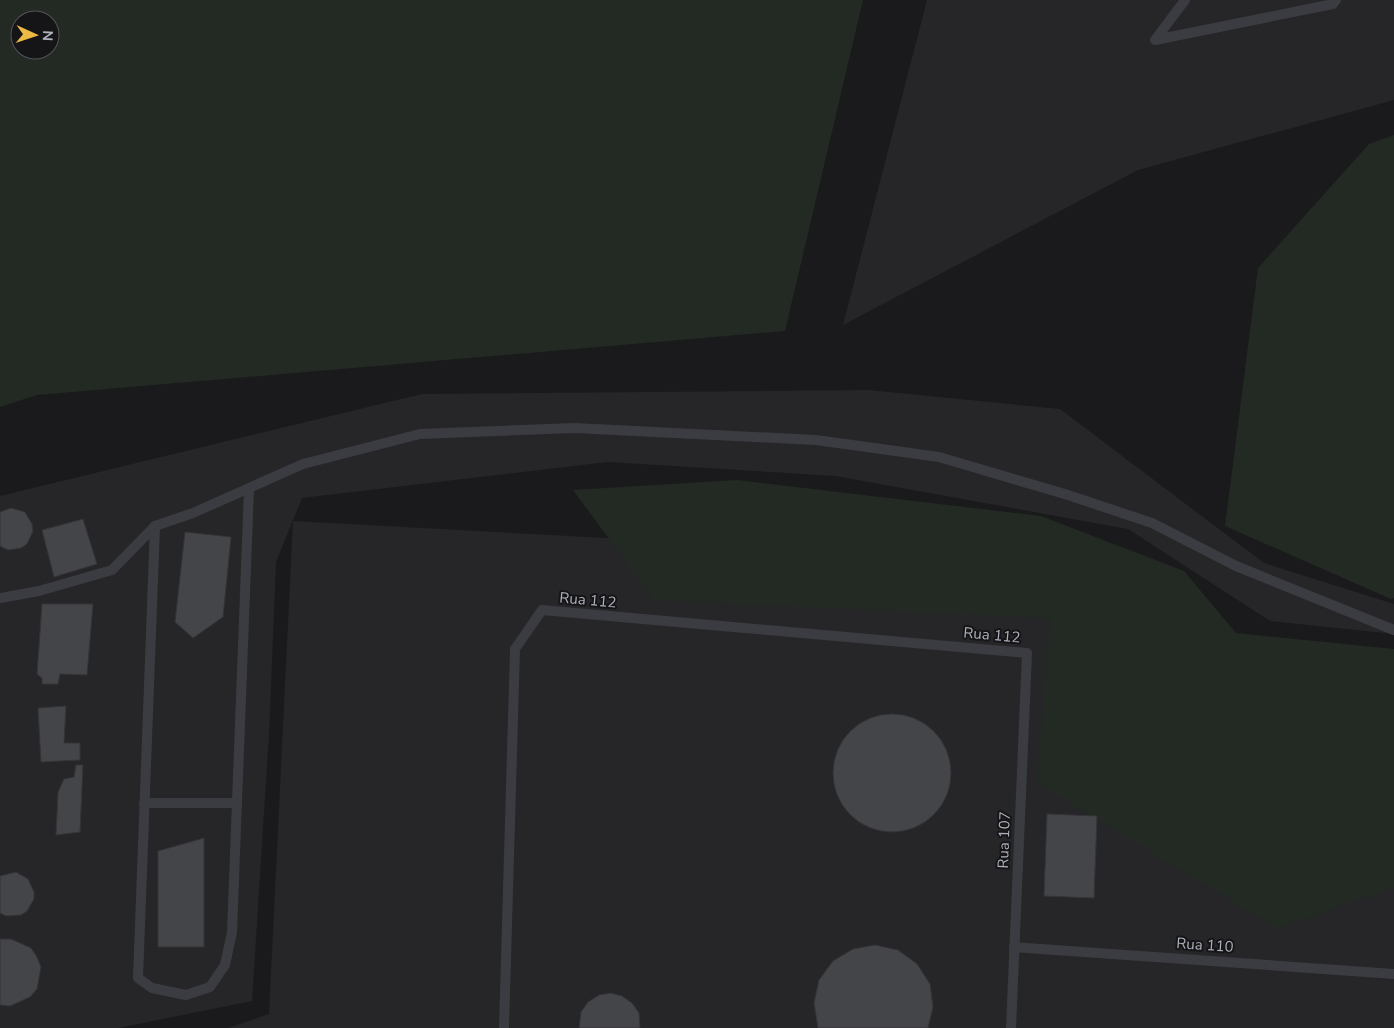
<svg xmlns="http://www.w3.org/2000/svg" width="1394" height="1028" viewBox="0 0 1394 1028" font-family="'Nunito Sans',sans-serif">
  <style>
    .built { fill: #262629 }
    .green { fill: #222a23; fill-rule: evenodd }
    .building { fill: #444549; stroke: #343438 }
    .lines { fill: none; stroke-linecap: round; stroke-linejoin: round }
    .lane { stroke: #3b3c41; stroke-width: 10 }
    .labels { text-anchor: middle; stroke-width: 4; stroke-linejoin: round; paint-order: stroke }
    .street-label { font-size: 15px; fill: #adb1bb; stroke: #151517 }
  </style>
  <rect width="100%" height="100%" fill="#1a1a1c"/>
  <!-- built -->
  <g class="built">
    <polygon points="927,0 1394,0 1394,100 1138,170 843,325"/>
    <polygon points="868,390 1060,409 1264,563 1394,604 1394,634 1270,621 1128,529 835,476 608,462 302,498 276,562 269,734 252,1001 118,1028 0,1028 0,496 422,394"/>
    <polygon points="293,521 901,554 1394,677 1394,1028 228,1028 269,1014"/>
  </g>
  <!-- green -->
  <g class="green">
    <path d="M0 0H863L785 331 37 395 0 407ZM20 20H50V50H20Z"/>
    <polygon points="1394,135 1394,598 1391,599 1225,526 1258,268 1369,144"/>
    <polygon points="737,480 1041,516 1184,571 1236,633 1394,649 1394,888 1277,928 1037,783 1050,618 654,600 573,490"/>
  </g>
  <!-- building -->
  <g class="building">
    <polygon points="11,508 25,512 32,524 33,531 27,544 21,548 8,550 0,546 0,512"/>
    <polygon points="83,519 97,564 54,577 42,530"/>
    <polygon points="185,532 231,537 223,617 193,638 175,622"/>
    <polygon points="42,604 93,604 87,675 60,674 58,684 42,684 42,678 37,674"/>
    <polygon points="66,706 64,743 80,743 80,760 41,762 38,708"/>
    <circle cx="892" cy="773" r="59"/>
    <polygon points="76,765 83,765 80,832 56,835 58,792 64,779 74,777"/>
    <polygon points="1047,814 1097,816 1094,898 1044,896"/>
    <polygon points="204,838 204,947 158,947 158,851"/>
    <polygon points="16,872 28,879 34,892 34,899 27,911 21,915 6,916 0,913 0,876"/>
    <polygon points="0,939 11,939 31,948 37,957 41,967 37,989 30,997 10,1006 0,1005"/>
    <polygon points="875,945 898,950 917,964 930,984 933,1007 928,1028 818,1028 814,1003 819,980 833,961 853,949"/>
    <polygon points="611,993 622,996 632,1003 639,1013 640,1028 579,1028 581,1012 588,1002 599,995"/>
  </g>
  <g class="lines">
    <!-- lane -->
    <g class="lane">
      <polyline points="1185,0 1155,40 1333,4 1336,0"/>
      <polyline points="155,526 138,978 152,988 186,995 210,987 225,965 232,932 249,489"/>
      <polyline points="0,598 39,591 112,570 155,526 193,513 303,464 420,434 574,428 816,440 939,457 1068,495 1152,523 1236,566 1394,630"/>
      <polyline points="144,803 237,803"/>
      <polyline points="1014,947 1394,974"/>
      <polyline points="504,1028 515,649 542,610 1027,653 1011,1028"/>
    </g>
  </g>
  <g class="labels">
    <!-- street labels -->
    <g class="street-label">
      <text transform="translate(588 600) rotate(5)" y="5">Rua 112</text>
      <text transform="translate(992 635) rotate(5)" y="5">Rua 112</text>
      <text transform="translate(1004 840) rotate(-88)" y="5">Rua 107</text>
      <text transform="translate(1205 945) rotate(4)" y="5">Rua 110</text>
    </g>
  </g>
  <!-- north arrow -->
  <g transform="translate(35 35) rotate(93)"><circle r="24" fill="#151517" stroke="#525359"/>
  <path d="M0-4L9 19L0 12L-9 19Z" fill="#ecb943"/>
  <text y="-8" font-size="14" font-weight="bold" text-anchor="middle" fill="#adb1bb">N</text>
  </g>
</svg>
